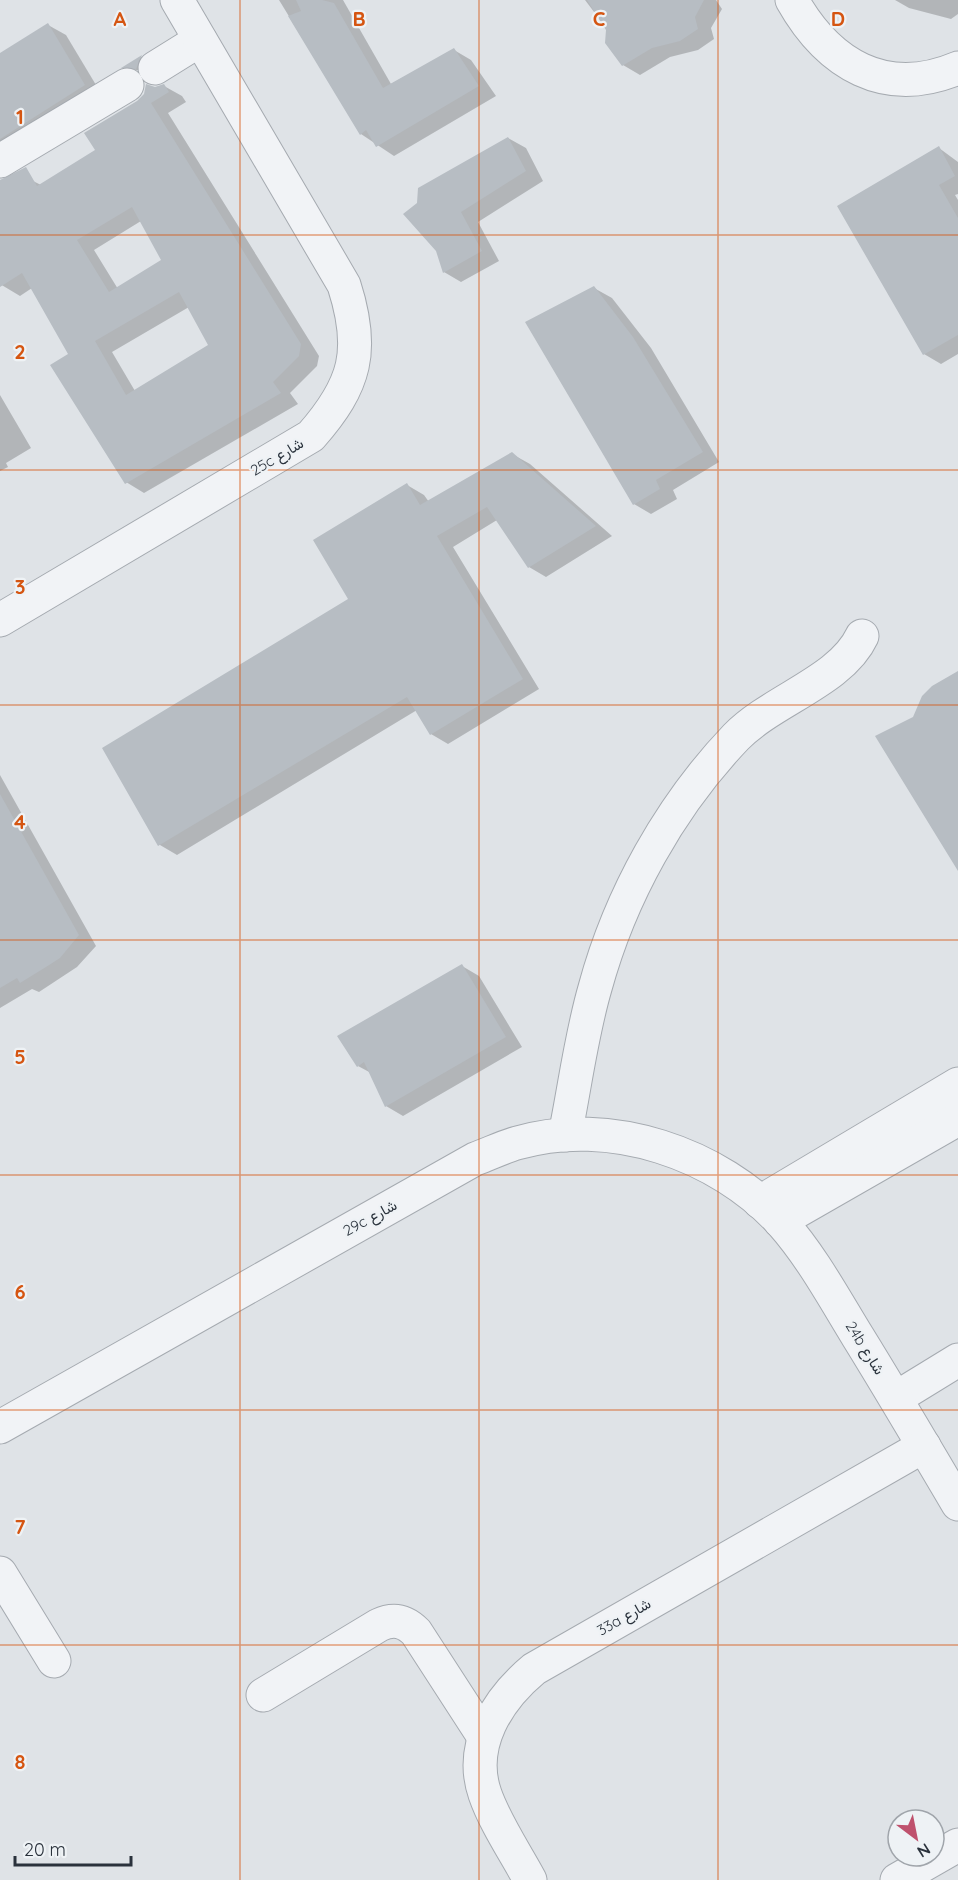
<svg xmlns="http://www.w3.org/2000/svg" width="958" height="1880" viewBox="0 0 958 1880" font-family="Quicksand,Vazirmatn,sans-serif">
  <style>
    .shadow { fill: #0003; fill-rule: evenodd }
    .building { fill: #b7bdc3; fill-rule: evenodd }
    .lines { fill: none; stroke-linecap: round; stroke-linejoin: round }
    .minor-casing { stroke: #a5aab0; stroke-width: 35 }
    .minor { stroke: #f1f3f6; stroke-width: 33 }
    .grid { fill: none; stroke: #d55511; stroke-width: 1.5; stroke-opacity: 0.55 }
    .labels { text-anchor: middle; stroke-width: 4.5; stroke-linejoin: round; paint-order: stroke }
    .street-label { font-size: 15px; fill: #2a323c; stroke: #eef2f5 }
    .grid-label { font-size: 20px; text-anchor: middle; font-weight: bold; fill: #d55511; stroke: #eef2f5; stroke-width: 4.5; stroke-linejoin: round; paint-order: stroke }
  </style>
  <rect width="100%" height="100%" fill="#dfe3e7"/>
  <!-- shadow -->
  <g class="shadow">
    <polygon points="279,0 343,0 391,84 454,50 471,60 496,96 394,156 361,134"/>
    <polygon points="585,0 716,0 722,9 711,28 714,39 698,50 670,57 640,75 623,65 607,29"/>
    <polygon points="895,0 958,0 958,14 951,19 909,8"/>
    <polygon points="48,25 66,35 102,95 0,150 0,54"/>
    <polygon points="142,57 147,60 142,71 124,68"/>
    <path d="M164 86 182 96 186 102 168 113 319 356 317 366 290 393 298 404 144 493 126 482 70 355 32 288 20 296 0 284V202L33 181 41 185 97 151 138 102 155 88ZM141 221 163 261 118 289 94 250ZM189 307 210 346 135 391 112 352Z"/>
    <polygon points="508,138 526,148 543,181 478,222 499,261 461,282 444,272 437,251 405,214"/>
    <polygon points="939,148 958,162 958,194 955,195 958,200 958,354 941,364 924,354"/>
    <polygon points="594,288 612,298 651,348 719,462 673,490 677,499 651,514 634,504"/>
    <polygon points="0,395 31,448 6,463 8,467 0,471"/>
    <polygon points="512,454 530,464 612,536 546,577 529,567 497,520 453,547 539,689 448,744 431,734 417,710 177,855 160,845 104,749 351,600 407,485 424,495 429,502"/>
    <polygon points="0,775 96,946 77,967 39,992 32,989 0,1008"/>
    <polygon points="462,966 479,976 522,1047 403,1116 386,1106 371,1073 358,1066"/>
  </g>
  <!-- building -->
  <g class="building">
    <polygon points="296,0 322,0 334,3 383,88 454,48 479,86 376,147 366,130 360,135 288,16 301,11"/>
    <polygon points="587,0 704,0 695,17 698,29 680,41 652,48 622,66 605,43 606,30"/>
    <polygon points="48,23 85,85 0,139 0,53"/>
    <polygon points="142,55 136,69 121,68"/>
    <path d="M146 84 155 87 164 84 169 92 151 103 301 344 299 356 273 382 281 393 125 484 50 365 68 354 22 273 0 287V180L26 167 37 186 95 150 84 133 137 101 144 94ZM132 207 161 260 109 292 77 240ZM179 292 208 345 126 395 95 341Z"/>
    <polygon points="508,137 526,171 461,212 482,251 443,273 436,251 403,214 417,203 418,188"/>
    <polygon points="939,146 955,176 939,185 958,218 958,335 923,355 837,206"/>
    <polygon points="594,286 633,337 703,452 656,480 660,489 633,505 525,322"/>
    <polygon points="512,452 596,526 528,568 487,507 437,536 523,679 430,735 407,697 158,846 102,748 348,599 313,540 407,483 420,505"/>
    <polygon points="958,671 958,871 875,736 913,717 922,696 932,686"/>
    <polygon points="0,794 79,935 60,958 46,967 20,983 17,978 0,988"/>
    <polygon points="462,964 506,1037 385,1107 364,1062 357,1067 337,1036"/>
  </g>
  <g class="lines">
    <defs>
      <g id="minor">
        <path d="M792 0C828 64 885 99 958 68"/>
        <polyline points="155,68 200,40"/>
        <polyline points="0,161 127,85"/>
        <path d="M0 620 311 436C356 385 365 350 344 285L177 0"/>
        <path d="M565 1135C575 1086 581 1036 595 988 620 896 670 806 736 737 772 700 841 681 862 636"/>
        <polyline points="760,1202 958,1084"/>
        <polyline points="780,1221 958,1119"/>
        <polyline points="896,1398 958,1360"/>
        <path d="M0 1427 475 1159C489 1154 503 1147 517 1143 609 1116 719 1153 782 1223 812 1257 834 1298 858 1337 892 1392 925 1448 958 1504"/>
        <polyline points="0,1573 54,1661"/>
        <path d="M263 1695 379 1625C394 1618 405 1621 416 1632L484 1737"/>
        <path d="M530 1880C515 1852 495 1823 485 1794 468 1745 498 1699 534 1669L924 1446"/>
        <polyline points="897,1880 958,1845"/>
      </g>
    </defs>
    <!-- minor casing -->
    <use href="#minor" class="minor-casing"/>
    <!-- minor -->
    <use href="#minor" class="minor"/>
  </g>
  <!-- grid -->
  <path class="grid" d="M240 0V1880M479 0V1880M718 0V1880M0 235H958M0 470H958M0 705H958M0 940H958M0 1175H958M0 1410H958M0 1645H958"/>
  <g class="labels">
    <!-- street labels -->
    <g class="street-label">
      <text transform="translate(277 457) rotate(-31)" y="5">25c شارع</text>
      <text transform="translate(370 1218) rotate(-29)" y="5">29c شارع</text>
      <text transform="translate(865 1348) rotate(58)" y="5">24b شارع</text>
      <text transform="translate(624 1617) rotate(-30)" y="5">33a شارع</text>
    </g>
  </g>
  <g class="grid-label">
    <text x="120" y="26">A</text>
    <text x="359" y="26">B</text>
    <text x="599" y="26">C</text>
    <text x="838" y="26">D</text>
    <text x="20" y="124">1</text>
    <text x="20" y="359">2</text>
    <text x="20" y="594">3</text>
    <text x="20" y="829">4</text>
    <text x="20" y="1064">5</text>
    <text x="20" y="1299">6</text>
    <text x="20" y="1534">7</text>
    <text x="20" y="1769">8</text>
  </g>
  <!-- north arrow -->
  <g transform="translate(916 1838) rotate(148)"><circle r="28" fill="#eef2f5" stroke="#a0a5ab" stroke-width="1.5"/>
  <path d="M0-4.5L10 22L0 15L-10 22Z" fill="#bf516d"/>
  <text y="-9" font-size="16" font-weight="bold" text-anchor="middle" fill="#2a323c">N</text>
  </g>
  <!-- scale -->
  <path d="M15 1856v9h116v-9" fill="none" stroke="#2a323c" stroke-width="3"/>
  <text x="24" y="1856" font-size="18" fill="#2a323c" stroke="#eef2f5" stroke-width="4.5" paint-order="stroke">20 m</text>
</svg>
